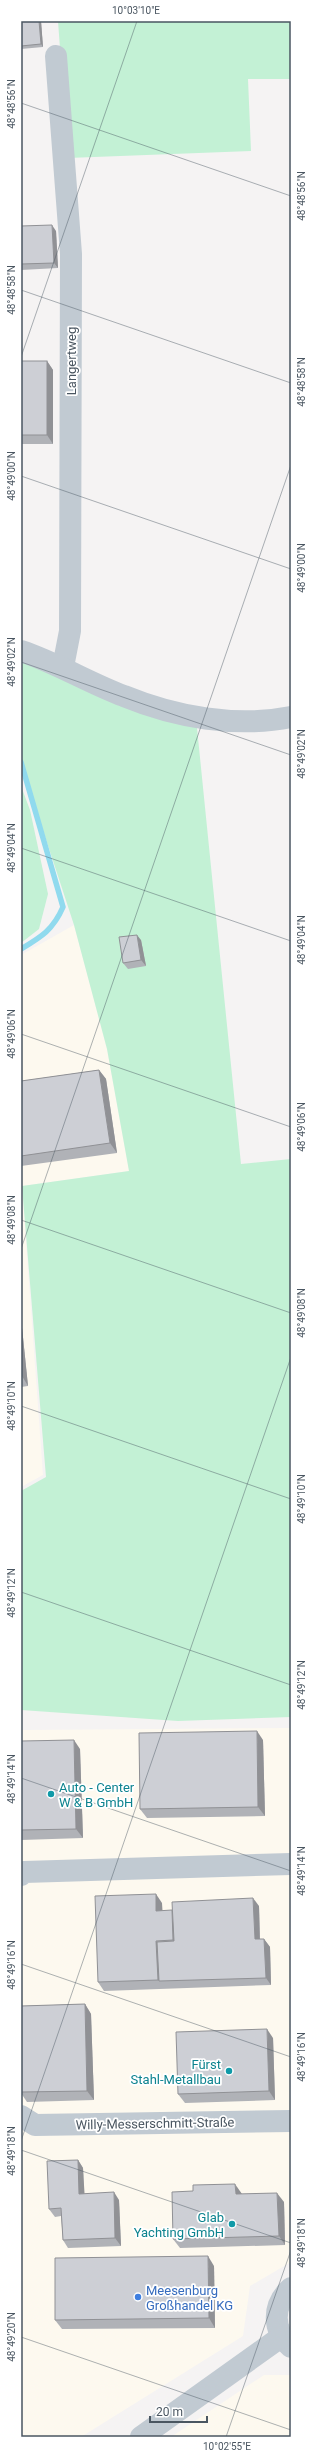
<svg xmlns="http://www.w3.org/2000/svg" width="312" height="2458" viewBox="0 0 312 2458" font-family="Roboto,sans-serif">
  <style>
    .commercial { fill: #fdf9ef }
    .green { fill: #c3f1d5 }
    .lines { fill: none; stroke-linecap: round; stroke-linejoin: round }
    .stream { stroke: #90daee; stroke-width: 5.5 }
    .street { stroke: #c1cad2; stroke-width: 22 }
    .wall { fill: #b0b2b7 }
    .shaded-wall { fill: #909195 }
    .building { fill: #cdcfd5; stroke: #909195 }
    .ticks { fill: none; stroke: #4a5661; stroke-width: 1; stroke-opacity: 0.45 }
    .culture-dot { fill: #0f9aa8; stroke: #fff; stroke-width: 1.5 }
    .shop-dot { fill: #3f7fe0; stroke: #fff; stroke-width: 1.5 }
    .labels { text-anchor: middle; stroke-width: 3.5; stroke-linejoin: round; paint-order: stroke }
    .street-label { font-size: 13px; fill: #4a5661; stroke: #fff }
    .culture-label { font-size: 13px; fill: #0d838f; stroke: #fff; text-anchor: end }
    .shop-label { font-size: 13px; fill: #366cbe; stroke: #fff; text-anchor: start }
    .neatline { fill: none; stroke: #4a5661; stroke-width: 1.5 }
    .ticks-label { font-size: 10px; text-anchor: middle; fill: #4a5661 }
  </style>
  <rect width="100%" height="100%" fill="#f5f3f3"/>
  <!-- commercial -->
  <g class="commercial">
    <polygon points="74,925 107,1049 129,1171 22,1186 43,1475 21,1487 21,955"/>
    <polygon points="291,1728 291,2262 250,2286 243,2336 81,2437 21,2437 21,1730"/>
    <polygon points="264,2375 291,2375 291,2437 171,2437"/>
  </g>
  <!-- green -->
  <g class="green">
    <polygon points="58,21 291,21 291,79 248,79 251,151 68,158"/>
    <polygon points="21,651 196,718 241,1164 291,1159 291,1717 178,1721 21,1710 21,1491 46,1477 22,1186 129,1171 107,1049 74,925 21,763"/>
    <polygon points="21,786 30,810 48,894 39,929 21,943"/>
  </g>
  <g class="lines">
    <!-- stream -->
    <path class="stream" d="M21 762 63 907C53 930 41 937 21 949"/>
    <!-- street -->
    <g class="street">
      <polyline points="56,56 71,254 70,631 63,667"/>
      <path d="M21 651C57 663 89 683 124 696 175 717 236 728 291 717"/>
      <polyline points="21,1875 24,1872 291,1864"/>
      <polyline points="21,2116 35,2125 291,2121"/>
      <path d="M291 2347C272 2330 272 2305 291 2288"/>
      <polyline points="141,2437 281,2337"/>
    </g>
  </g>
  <!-- wall -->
  <g class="wall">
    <polygon points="21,21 41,21 43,47 21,49"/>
    <polygon points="21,226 56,231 58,268 21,270"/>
    <polygon points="21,361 47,361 53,370 53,444 21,444"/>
    <polygon points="141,940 146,966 128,969 123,963"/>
    <polygon points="99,1070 106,1079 117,1153 21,1166 21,1081"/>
    <polygon points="21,1318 28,1386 21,1387"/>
    <polygon points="263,1740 265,1816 147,1818 140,1809"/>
    <polygon points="21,1741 80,1749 83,1838 21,1840"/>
    <polygon points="162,1903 162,1911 172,1912 259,1906 260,1939 264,1939 270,1947 271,1985 104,1991 98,1982"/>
    <polygon points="85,2004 91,2014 94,2100 27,2102 21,2093 21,2006"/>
    <polygon points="273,2038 275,2100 185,2103 178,2094"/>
    <polygon points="78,2160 83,2168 84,2194 119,2200 121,2246 68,2248 63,2240 61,2216 55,2217 49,2209"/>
    <polygon points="242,2194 284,2202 285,2245 180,2248 173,2239"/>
    <polygon points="214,2266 215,2328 62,2329 55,2320"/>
  </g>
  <!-- shaded-wall -->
  <g class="shaded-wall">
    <polygon points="39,21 41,21 43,47 41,44"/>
    <polygon points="52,225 56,231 58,268 54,263"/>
    <polygon points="47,361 53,370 53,444 47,435"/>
    <polygon points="137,935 141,940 146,966 141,960"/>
    <polygon points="99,1070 106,1079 117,1153 110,1143"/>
    <polygon points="21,1318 28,1386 22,1376 21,1368"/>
    <polygon points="257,1731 263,1740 265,1816 258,1807"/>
    <polygon points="74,1740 80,1749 83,1838 76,1829"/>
    <polygon points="156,1894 162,1903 163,1920 156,1911"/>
    <polygon points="253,1898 259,1906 260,1947 255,1939"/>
    <polygon points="172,1910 178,1920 179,1949 173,1940"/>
    <polygon points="264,1939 270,1947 271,1985 266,1978"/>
    <polygon points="156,1941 163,1950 159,1981 158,1980"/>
    <polygon points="85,2004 91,2014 94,2100 87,2091"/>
    <polygon points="267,2029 273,2038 275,2100 269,2091"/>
    <polygon points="78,2160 83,2168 85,2202 79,2194"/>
    <polygon points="235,2184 242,2194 242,2204 236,2194"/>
    <polygon points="114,2192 119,2200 121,2246 115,2238"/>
    <polygon points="277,2193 284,2202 285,2245 279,2236"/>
    <polygon points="208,2256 214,2266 215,2328 209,2318"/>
  </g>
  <!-- building -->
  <g class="building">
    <polygon points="21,21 39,21 41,44 21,46"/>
    <polygon points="52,225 54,263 21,264 21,226"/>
    <rect x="21" y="361" width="26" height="74"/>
    <polygon points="137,935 141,960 123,963 119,937"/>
    <polygon points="99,1070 110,1143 21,1156 21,1081"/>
    <polygon points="257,1731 258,1807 140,1809 139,1733"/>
    <polygon points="74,1740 76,1829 21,1830 21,1741"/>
    <polygon points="156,1894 156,1911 172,1910 173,1940 156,1941 158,1980 98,1982 95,1896"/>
    <polygon points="253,1898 255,1939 264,1939 266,1978 159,1981 157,1942 174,1941 172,1902"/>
    <polygon points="85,2004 87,2091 21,2092 21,2006"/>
    <polygon points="267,2029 269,2091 178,2094 176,2032"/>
    <polygon points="78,2160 79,2194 114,2192 115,2238 63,2240 61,2208 49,2209 47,2161"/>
    <polygon points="235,2184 236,2194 277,2193 279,2236 173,2239 172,2192 193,2191 193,2185"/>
    <polygon points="208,2256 209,2318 55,2320 55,2258"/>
  </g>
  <!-- ticks -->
  <path class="ticks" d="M21 103 291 196M21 290 291 383M21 357 137 21M21 476 291 569M21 662 291 755M21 848 291 941M21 1034 291 1127M21 1220 291 1313M21 1249 291 465M21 1406 291 1499M21 1592 291 1685M21 1778 291 1871M21 1964 291 2057M21 2141 291 1357M21 2150 291 2243M21 2337 291 2430M226 2437 291 2250"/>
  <!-- markers -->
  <g class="culture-dot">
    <circle cx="51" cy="1794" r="4"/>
    <circle cx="229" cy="2071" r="4"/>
    <circle cx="232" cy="2224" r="4"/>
  </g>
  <circle class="shop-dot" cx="138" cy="2297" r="4"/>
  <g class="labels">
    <!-- street labels -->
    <g class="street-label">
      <text transform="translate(71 361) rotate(-90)" y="5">Langertweg</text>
      <text transform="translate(155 2123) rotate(-1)" y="5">Willy-Messerschmitt-Straße</text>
    </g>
    <!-- culture labels -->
    <g class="culture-label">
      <text x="59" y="1792" text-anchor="start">Auto - Center<tspan x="59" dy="15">W &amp; B GmbH</tspan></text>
      <text x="221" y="2069">Fürst<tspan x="221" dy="15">Stahl-Metallbau</tspan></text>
      <text x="224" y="2222">Glab<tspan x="224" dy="15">Yachting GmbH</tspan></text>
    </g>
    <!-- shop labels -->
    <g class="shop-label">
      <text x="146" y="2295">Meesenburg<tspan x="146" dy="15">Großhandel KG</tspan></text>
    </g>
  </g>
  <!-- border -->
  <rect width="312" height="2458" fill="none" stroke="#ffffff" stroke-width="44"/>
  <!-- scale -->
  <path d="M150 2416v6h57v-6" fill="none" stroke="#4a5661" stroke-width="2"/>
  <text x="156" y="2416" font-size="12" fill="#4a5661" stroke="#ffffff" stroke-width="3" paint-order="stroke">20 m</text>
  <rect x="22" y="22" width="268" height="2414" class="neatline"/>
  <g class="ticks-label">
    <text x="136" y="14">10°03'10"E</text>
    <text transform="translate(11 104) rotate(-90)" y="4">48°48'56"N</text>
    <text transform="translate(301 196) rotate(-90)" y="4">48°48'56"N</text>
    <text transform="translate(11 290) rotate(-90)" y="4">48°48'58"N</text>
    <text transform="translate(301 382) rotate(-90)" y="4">48°48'58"N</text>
    <text transform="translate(11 476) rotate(-90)" y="4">48°49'00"N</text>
    <text transform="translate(301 568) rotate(-90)" y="4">48°49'00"N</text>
    <text transform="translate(11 662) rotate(-90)" y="4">48°49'02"N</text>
    <text transform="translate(301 754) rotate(-90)" y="4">48°49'02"N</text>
    <text transform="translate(11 848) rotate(-90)" y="4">48°49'04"N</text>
    <text transform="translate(301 940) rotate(-90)" y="4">48°49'04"N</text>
    <text transform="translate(11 1034) rotate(-90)" y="4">48°49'06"N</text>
    <text transform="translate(301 1127) rotate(-90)" y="4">48°49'06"N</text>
    <text transform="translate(11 1220) rotate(-90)" y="4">48°49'08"N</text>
    <text transform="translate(301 1313) rotate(-90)" y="4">48°49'08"N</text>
    <text transform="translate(11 1406) rotate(-90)" y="4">48°49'10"N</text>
    <text transform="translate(301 1499) rotate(-90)" y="4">48°49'10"N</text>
    <text transform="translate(11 1593) rotate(-90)" y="4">48°49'12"N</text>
    <text transform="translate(301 1685) rotate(-90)" y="4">48°49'12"N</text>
    <text transform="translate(11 1779) rotate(-90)" y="4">48°49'14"N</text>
    <text transform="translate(301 1871) rotate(-90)" y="4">48°49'14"N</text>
    <text transform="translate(11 1965) rotate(-90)" y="4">48°49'16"N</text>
    <text transform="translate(301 2057) rotate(-90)" y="4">48°49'16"N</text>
    <text transform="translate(11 2151) rotate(-90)" y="4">48°49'18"N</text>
    <text transform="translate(301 2243) rotate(-90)" y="4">48°49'18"N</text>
    <text transform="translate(11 2337) rotate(-90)" y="4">48°49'20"N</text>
    <text x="227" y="2450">10°02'55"E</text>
  </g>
</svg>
